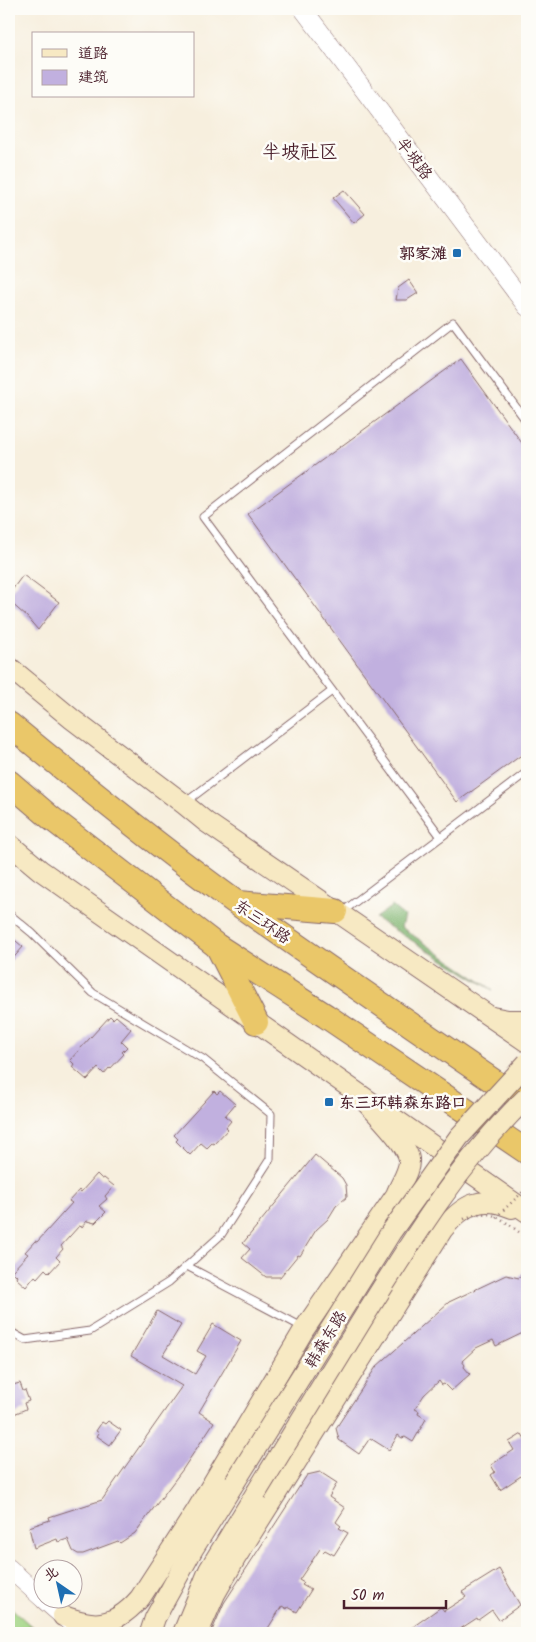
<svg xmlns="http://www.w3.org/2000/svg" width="536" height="1642" viewBox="0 0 536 1642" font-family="Kalam,'LXGW WenKai TC',sans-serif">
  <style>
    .green { fill: #a2d484; stroke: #767a58 }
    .forest { fill: #81b672; stroke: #666a4e }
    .building { fill: #c1b0df }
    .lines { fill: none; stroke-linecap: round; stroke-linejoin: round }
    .service-casing { stroke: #87686a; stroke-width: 9 }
    .tertiary-casing { stroke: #87686a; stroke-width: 19 }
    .secondary-casing { stroke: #87686a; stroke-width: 22 }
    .trunk-casing { stroke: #87686a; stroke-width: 26 }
    .service { stroke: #fff; stroke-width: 7 }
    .tertiary { stroke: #fff; stroke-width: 18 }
    .secondary { stroke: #f7e9c3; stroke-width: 20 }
    .trunk { stroke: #eac769; stroke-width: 24 }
    .secondary-bridge-casing { stroke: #87686a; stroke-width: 22; stroke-linecap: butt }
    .path-bridge { stroke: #87686a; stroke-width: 2.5; stroke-dasharray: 1 4; stroke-linecap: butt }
    .secondary-bridge { stroke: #f7e9c3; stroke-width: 20 }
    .poi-dot { fill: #1f6fb2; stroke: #fdfcf7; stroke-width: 2 }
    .labels { text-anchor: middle; stroke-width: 5; stroke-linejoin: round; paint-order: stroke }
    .street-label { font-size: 16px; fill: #4a1f2b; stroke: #fdfcf7 }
    .poi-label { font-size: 16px; font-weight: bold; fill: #4a1f2b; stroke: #fdfcf7; text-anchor: end }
    .quarter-label { font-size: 19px; fill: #4a1f2b; stroke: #fdfcf7 }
  </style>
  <rect width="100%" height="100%" fill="#fdfcf7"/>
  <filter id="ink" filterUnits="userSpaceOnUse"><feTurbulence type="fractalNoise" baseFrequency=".02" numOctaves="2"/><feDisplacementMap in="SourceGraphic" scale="10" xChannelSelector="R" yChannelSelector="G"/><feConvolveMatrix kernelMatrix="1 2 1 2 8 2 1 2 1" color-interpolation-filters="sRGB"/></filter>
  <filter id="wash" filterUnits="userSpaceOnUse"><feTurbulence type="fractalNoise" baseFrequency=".0096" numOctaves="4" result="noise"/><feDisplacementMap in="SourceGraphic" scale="20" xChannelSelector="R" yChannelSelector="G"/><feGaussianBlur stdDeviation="1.12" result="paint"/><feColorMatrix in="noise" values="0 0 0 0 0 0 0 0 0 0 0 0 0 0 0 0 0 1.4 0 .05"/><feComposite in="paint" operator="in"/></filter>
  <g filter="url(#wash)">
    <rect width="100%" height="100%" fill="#f7efde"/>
    <!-- green -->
    <polygon class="green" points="9,1606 39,1633 9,1633"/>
    <!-- forest -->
    <polygon class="forest" points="392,906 404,916 401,927 493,990 375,918"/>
    <g id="blocks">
      <!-- building -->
      <g class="building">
        <polygon points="344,190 365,214 354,223 333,198"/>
        <polygon points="409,280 418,293 407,300 396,300 398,288"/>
        <polygon points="461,359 527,450 527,751 457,802 248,514"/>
        <polygon points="23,575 59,602 38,630 27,617 9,601 9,594"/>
        <polygon points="9,935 23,947 9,963"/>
        <polygon points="110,1016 113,1019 116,1016 131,1029 121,1041 127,1047 122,1052 124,1054 110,1069 109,1068 104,1074 98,1068 87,1080 72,1067 74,1064 70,1060"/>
        <polygon points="214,1091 217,1094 220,1091 235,1104 225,1116 231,1121 226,1127 228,1129 214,1144 212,1143 207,1148 201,1143 190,1155 176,1141 178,1139 174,1135"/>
        <polygon points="315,1155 342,1178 346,1185 347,1197 336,1206 328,1219 316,1230 300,1256 298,1255 280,1277 266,1277 242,1258 250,1249 243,1243"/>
        <polygon points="97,1174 102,1179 104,1178 114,1186 105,1196 107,1199 99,1206 106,1212 95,1223 87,1221 82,1227 79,1226 61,1246 63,1249 56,1257 60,1261 49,1273 45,1269 37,1278 35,1276 26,1287 16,1278 17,1276 12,1271 28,1254 25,1252 35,1241 37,1242 72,1203 69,1201 79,1190 81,1192"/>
        <polygon points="527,1266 527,1331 496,1346 493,1340 476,1348 462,1361 465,1365 464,1367 470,1374 451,1391 444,1384 442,1385 439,1381 424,1395 415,1409 419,1411 418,1414 426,1419 413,1442 405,1437 402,1438 398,1435 389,1450 370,1438 359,1454 339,1440 336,1428 376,1367 449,1302 506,1275 519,1278"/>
        <polygon points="157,1311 181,1325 163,1355 195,1374 206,1356 197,1351 213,1324 241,1341 199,1412 214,1422 183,1469 135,1533 120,1543 118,1541 83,1554 78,1554 73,1551 68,1539 58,1542 57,1539 34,1548 29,1527 50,1520 49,1517 102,1500 182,1386 131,1356"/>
        <polygon points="20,1383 23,1391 25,1390 29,1401 24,1403 26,1409 9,1416 9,1386"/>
        <polygon points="108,1421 121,1430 110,1445 97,1436 99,1433 96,1431 102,1422 105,1424"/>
        <polygon points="522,1434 527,1442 527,1472 500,1490 491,1475 495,1472 491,1465 514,1450 509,1442"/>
        <polygon points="320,1472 337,1483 329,1497 345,1508 336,1522 341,1526 339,1528 348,1533 334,1555 325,1550 323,1552 320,1549 299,1580 304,1583 302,1585 311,1590 297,1612 288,1607 287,1609 282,1606 265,1633 211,1633 224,1603 307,1475"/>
        <polygon points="499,1569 520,1605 499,1620 492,1610 478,1620 477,1618 454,1633 404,1633 441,1607 444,1611 466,1597 462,1592"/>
      </g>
    </g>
  </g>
  <g filter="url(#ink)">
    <use href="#blocks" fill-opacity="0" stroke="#87686a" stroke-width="1"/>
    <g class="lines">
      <defs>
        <g id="service">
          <polyline points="186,802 332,691"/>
          <polyline points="441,837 203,517 453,322 527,422"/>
          <polyline points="342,912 527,772"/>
          <polyline points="9,914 32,933 93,993 203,1059 271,1114 270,1159 221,1235 169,1282 90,1331 25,1340 9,1331"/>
          <polyline points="187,1266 304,1328"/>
        </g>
        <g id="tertiary">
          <polyline points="303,9 527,307"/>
          <polyline points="9,1568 42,1598"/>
          <polyline points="44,1600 82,1633"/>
        </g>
        <g id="secondary">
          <polyline points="9,667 72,719 184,804 206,822 527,1042"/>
          <polyline points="9,844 40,870 527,1212"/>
          <polyline points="492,1017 508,1020 527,1020"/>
          <path d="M63 1616C72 1619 81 1622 90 1623 110 1626 128 1612 140 1598L195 1513 305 1328 396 1195C400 1184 410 1171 409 1159 406 1141 371 1108 358 1094"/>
          <polyline points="150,1633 155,1618 193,1549 235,1482"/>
          <polyline points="183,1633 209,1570 256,1493"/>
          <path d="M198 1633 215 1594 235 1559 443 1229C463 1205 481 1194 512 1208"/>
        </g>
        <g id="trunk">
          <path d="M9 724C84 786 159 847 238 904 333 972 430 1038 527 1104"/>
          <polyline points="9,782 51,818 217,946 326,1016 527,1152"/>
          <polyline points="238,903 335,911"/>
          <polyline points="218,947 256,1022"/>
        </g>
      </defs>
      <!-- service casing -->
      <use href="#service" class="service-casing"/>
      <!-- tertiary casing -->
      <use href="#tertiary" class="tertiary-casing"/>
      <!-- secondary casing -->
      <use href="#secondary" class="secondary-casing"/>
      <!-- trunk casing -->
      <use href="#trunk" class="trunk-casing"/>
      <!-- service -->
      <use href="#service" class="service"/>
      <!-- tertiary -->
      <use href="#tertiary" class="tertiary"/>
      <!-- secondary -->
      <use href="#secondary" class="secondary"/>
      <!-- trunk -->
      <use href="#trunk" class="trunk"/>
      <defs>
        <g id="secondary-bridge">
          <polyline points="235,1482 391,1232 459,1137 527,1063"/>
          <path d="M256 1493C293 1433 330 1373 367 1312 415 1235 461 1161 527 1097"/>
        </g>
      </defs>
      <!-- secondary-bridge casing -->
      <use href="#secondary-bridge" class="secondary-bridge-casing"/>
      <!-- path-bridge -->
      <g class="path-bridge">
        <polyline points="496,1217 527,1188"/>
        <path d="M464 1219C493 1205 504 1222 527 1238"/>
      </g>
      <!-- secondary-bridge -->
      <use href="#secondary-bridge" class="secondary-bridge"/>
    </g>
  </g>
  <!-- markers -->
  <g class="poi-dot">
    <rect x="452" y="248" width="10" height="10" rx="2.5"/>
    <rect x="324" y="1097" width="10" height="10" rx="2.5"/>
  </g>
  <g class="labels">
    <!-- street labels -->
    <g class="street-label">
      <text transform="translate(415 158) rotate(53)" y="6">半坡路</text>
      <text transform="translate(263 921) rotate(35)" y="6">东三环路</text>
      <text transform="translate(325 1339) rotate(-58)" y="6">韩森东路</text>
    </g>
    <!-- poi labels -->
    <g class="poi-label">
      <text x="447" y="259">郭家滩</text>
      <text x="339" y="1108" text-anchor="start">东三环韩森东路口</text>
    </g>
    <!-- quarter labels -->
    <g class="quarter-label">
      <text x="300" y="158">半坡社区</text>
    </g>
  </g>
  <!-- margin -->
  <rect width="536" height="1642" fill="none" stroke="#fdfcf7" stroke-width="30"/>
  <!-- legend -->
  <rect x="32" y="32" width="162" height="65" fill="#fdfcf7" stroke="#b5a4a5"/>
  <rect x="42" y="49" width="25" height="8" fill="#f7e9c3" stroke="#b5a4a5"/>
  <text x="78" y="58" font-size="15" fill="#4a1f2b">道路</text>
  <rect x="42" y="70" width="25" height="15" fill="#c1b0df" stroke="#b5a4a5"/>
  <text x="78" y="82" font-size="15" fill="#4a1f2b">建筑</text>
  <!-- north arrow -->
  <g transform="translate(58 1584) rotate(326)"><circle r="24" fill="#fdfcf7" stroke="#b5a4a5"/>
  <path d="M0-4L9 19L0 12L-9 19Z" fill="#1f6fb2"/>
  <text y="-8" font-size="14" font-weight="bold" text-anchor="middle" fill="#4a1f2b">北</text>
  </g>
  <!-- scale -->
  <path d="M344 1600v8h102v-8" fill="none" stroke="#4a1f2b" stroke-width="2.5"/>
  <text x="351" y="1600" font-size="15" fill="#4a1f2b" stroke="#fdfcf7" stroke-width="4" paint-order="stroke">50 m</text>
</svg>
